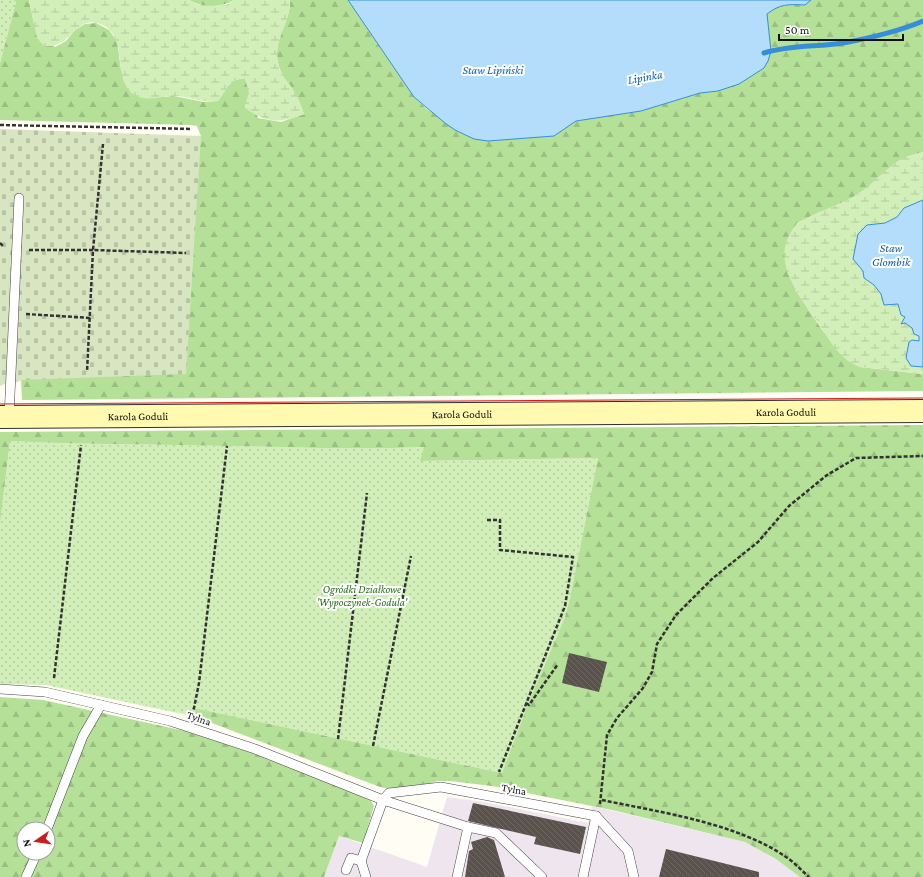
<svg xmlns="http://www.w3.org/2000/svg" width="923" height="877" viewBox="0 0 923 877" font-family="'Crimson Pro',serif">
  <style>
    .industrial { fill: #efe5ef }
    .grass { fill: url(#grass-dots) }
    .forest { fill: url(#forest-firs); fill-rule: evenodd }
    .wetland { fill: url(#wetland-marsh) }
    .cemetery { fill: url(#cemetery-stones) }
    .water { fill: #b4ddfb; stroke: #348fd8 }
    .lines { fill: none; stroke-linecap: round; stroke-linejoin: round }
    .stream { stroke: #348fd8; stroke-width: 5 }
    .building { fill: url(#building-back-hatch) }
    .service-casing { stroke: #434343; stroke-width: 10 }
    .secondary-casing { stroke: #323232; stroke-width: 24 }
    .path { stroke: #323232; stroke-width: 2.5; stroke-dasharray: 4 2; stroke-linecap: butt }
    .service { stroke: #fff; stroke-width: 9 }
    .secondary { stroke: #fffaaf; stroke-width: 22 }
    .tram { stroke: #cd1b1b; stroke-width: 1 }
    .labels { text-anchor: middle; stroke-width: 4; stroke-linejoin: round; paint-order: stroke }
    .street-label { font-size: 11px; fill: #101010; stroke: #fff }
    .park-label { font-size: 11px; font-style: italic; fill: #276f1a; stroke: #fff }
    .water-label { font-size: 12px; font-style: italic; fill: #0d60ae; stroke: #fff }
  </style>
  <defs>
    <pattern id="grass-dots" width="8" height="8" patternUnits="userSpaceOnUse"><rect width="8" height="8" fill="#d2eeb9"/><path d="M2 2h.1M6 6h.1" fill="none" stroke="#b3cb9e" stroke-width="1.8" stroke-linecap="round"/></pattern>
    <pattern id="forest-firs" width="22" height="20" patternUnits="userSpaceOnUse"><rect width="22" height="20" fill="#b4e097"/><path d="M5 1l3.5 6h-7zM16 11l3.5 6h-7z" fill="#9abf81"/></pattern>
    <pattern id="wetland-marsh" width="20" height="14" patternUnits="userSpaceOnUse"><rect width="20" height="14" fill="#d2eeb9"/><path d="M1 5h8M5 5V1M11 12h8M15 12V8" fill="none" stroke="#b3cb9e"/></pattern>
    <pattern id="cemetery-stones" width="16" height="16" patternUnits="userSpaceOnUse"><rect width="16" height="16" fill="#d7e5c1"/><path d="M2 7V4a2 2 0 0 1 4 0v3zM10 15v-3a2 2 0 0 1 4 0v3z" fill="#b8c3a5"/></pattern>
    <pattern id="building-back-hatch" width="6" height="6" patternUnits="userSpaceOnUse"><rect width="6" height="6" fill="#5a524c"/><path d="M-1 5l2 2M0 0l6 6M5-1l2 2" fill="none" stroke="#6d6661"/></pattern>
  </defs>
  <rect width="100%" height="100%" fill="#fffdf4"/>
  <!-- industrial -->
  <polygon class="industrial" points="447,797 484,802 588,823 592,806 745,842 776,859 800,877 324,877 339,836 427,867"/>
  <!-- grass -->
  <g class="grass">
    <polygon points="0,0 13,0 16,2 0,63"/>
    <path d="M10 441C83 445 155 444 228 446 294 447 359 450 425 447L420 461 598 458 570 598 565 617 528 704 502 773 194 708 196 717 46 685 0 684V524Z"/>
  </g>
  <!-- forest -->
  <g class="forest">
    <path d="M13 0H29L34 24 55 47 66 41 75 30 85 24 96 23 109 30 117 41 121 70 165 97 174 96 204 102 218 101C228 88 227 80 245 78L258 118 281 122 304 114C296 90 276 76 277 52 278 34 291 18 290 0H348L414 97 428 110 488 141 553 136 576 121 641 111 700 93 718 91 769 34 766 14C780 4 788 4 805 5L811 0H923V152L917 154 852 198 797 223 785 261 796 291 823 331 860 367 923 374V391L22 400 21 380 201 136 197 126 191 125 0 120V63L16 2Z"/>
    <path d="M189 0H234C220 8 203 8 189 0Z"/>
    <path d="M923 425V877H800L776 859 745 842 612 810 492 786 450 781H437L424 786 394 790 380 787 196 717 194 708 502 773 528 704 565 617 570 598 598 458 420 461 424 447C359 450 294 447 228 446 155 444 83 445 10 441L0 524V432Z"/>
    <path d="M0 697 43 700 185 731 276 761 349 789 371 801 374 806 363 843 339 836 324 877H0ZM24 829H48V853H24Z"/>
  </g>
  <!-- wetland -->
  <g class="wetland">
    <path d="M29 0H189L196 4 211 6 226 5 234 0H290C291 18 278 34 277 52 277 68 281 74 290 85 297 94 301 104 304 114 279 124 265 123 244 107L249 93 245 78C227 80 228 89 218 101 200 103 189 96 173 96 162 96 150 101 139 97 107 85 134 33 97 23 75 17 71 49 44 46L37 38Z"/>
    <path d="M923 152V374L860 367C836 358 828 336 814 317 798 294 772 261 791 232 793 229 795 225 798 223 815 212 835 207 853 197 869 188 880 174 895 163 903 157 913 154 923 152Z"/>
  </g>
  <!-- cemetery -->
  <path class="cemetery" d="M0 129 201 136 186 374 21 380C14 385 7 382 0 386Z"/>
  <!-- water -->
  <g class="water">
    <path d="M348 0H811L805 5C788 4 780 4 767 14L771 51 768 61 764 68 739 84 718 91 700 93 641 111 576 121 554 136 488 141 474 139 455 130 445 123 414 97Z"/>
    <polygon points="923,200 923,367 911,366 906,358 909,342 912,340 919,341 919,336 914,334 912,328 905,323 901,324 905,317 901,315 898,304 884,305 881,294 874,285 864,278 863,271 853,259 858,234 867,225 885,223 897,217 904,208"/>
  </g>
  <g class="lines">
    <!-- stream -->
    <path class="stream" d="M764 53C789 45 817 47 843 43 870 38 897 32 923 21"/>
  </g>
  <!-- building -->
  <g class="building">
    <polygon points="569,653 607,662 599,692 562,683"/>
    <polygon points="473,803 586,827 580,854 534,844 536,837 468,821"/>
    <polygon points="487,837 494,840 505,877 465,877 469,851 473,849 471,842"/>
    <polygon points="666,849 759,872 759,877 659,877"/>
  </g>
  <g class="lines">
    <defs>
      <g id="service">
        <polyline points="9,417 19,198"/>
        <polyline points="0,689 45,692 170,721 255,749 383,800 468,827 496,833 542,877"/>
        <polyline points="47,829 83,736 101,705"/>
        <polyline points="361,861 366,877"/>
        <polyline points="346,870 351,858 361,861 383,800 389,793 441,787 596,816 628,851 634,877"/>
        <polyline points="26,877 37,853"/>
        <polyline points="457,877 468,827"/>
        <polyline points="583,877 596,816"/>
      </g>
      <g id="secondary">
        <path id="s1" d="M0 417 923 411"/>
      </g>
    </defs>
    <!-- service casing -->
    <use href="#service" class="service-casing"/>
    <!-- secondary casing -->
    <use href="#secondary" class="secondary-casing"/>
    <!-- path -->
    <g class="path">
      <polyline points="0,125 192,129"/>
      <polyline points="103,144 93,250 186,253"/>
      <polyline points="0,243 4,247"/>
      <polyline points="29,250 93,250 87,372"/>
      <polyline points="26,314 90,318"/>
      <polyline points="487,520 500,520 500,550 573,557 565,606 499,772"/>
      <polyline points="54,678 81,445"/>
      <polyline points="526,703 529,705 558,664"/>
      <polyline points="191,715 194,708 199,683 227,446"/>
      <polyline points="338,739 367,493"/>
      <polyline points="373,746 411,556"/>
      <path d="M602 800C659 812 737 823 786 857 794 862 801 870 809 877"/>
      <polyline points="600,804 607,735 617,718 643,688 652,672 657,644 676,615 713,578 758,542 789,506 827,475 856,458 923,456"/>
    </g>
    <!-- service -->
    <use href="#service" class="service"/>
    <!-- secondary -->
    <use href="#secondary" class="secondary"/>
    <!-- tram -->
    <polyline class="tram" points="0,404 923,398"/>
  </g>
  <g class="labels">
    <!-- street labels -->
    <g class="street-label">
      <text dy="4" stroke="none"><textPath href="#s1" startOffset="786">Karola Goduli</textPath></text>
      <text dy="4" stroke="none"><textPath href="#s1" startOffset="462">Karola Goduli</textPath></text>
      <text dy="4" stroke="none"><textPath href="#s1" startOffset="138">Karola Goduli</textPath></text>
      <text transform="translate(199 718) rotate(19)" y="4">Tylna</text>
      <text transform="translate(514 789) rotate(10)" y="4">Tylna</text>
    </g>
    <!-- park labels -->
    <g class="park-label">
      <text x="362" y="593">Ogródki Działkowe<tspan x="362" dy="13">'Wypoczynek-Godula'</tspan></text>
    </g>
    <!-- water labels -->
    <g class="water-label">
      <text x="493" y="74">Staw Lipiński</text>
      <text transform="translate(645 77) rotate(-10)" y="4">Lipinka</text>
      <text x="891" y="252">Staw<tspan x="891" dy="14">Glombik</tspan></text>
    </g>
  </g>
  <!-- north arrow -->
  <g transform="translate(36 841) rotate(257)"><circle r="19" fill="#ffffff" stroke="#9f9f9f"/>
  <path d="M0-3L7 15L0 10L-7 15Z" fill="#cd1b1b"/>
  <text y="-6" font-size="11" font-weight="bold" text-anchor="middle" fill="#101010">N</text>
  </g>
  <!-- scale -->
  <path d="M779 34v6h124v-6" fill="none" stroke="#101010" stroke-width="2"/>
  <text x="785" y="34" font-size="12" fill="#101010" stroke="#ffffff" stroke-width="3" paint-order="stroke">50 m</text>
</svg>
